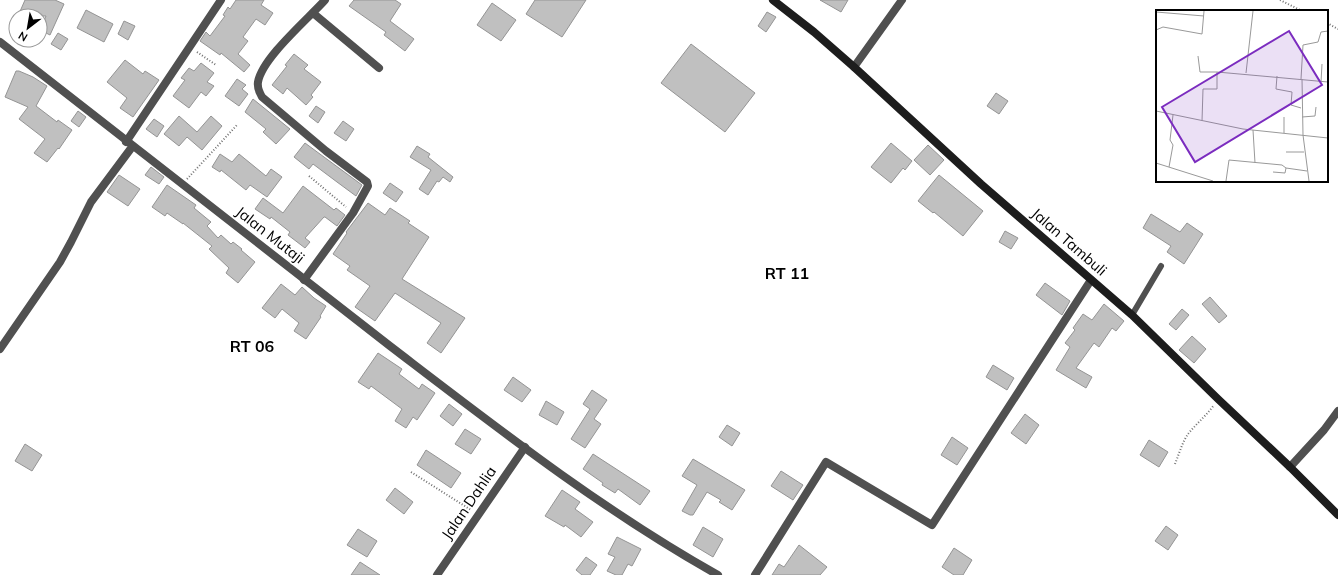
<svg xmlns="http://www.w3.org/2000/svg" width="1338" height="575" viewBox="0 0 1338 575" font-family="Mulish,sans-serif">
  <style>
    .building { fill: #c0c0c0; stroke: #949494 }
    .lines { fill: none; stroke-linecap: round; stroke-linejoin: round }
    .path { stroke: #727272; stroke-width: 2; stroke-dasharray: 1 2; stroke-linecap: butt }
    .lane { stroke: #505050; stroke-width: 6 }
    .street { stroke: #505050; stroke-width: 8 }
    .secondary { stroke: #1d1d1d; stroke-width: 8 }
    .labels { text-anchor: middle; stroke-width: 3; stroke-linejoin: round; paint-order: stroke }
    .street-label { font-size: 15px; fill: #000; stroke: #fff }
    .neighbourhood-label { font-size: 16px; font-weight: bold; fill: #000; stroke: #fff }
    .inset-road { fill: none; stroke: #999; stroke-width: 1 }
    .view { fill: #7b2cbf; fill-opacity: 0.15; stroke: #7b2cbf; stroke-width: 2 }
    .inset-edge { fill: none; stroke: #000; stroke-width: 2 }
  </style>
  <rect width="100%" height="100%" fill="#fff"/>
  <!-- building -->
  <g class="building">
    <polygon points="25,0 55,0 64,4 50,35 40,30 46,16 18,16"/>
    <polygon points="236,0 264,0 261,5 273,13 265,25 256,19 243,37 248,41 238,54 250,65 244,72 221,53 220,55 200,41 206,32 210,36 225,16 223,15 228,7 230,9"/>
    <polygon points="354,0 395,0 401,4 390,21 414,39 405,51 384,35 386,32 349,6"/>
    <polygon points="535,0 586,0 562,37 526,14"/>
    <polygon points="820,0 848,0 841,12"/>
    <polygon points="492,3 516,20 501,41 477,25"/>
    <polygon points="86,10 113,24 104,42 77,28"/>
    <polygon points="767,12 776,17 766,32 758,26"/>
    <polygon points="124,21 135,26 128,40 118,34"/>
    <polygon points="58,33 68,39 61,50 51,44"/>
    <polygon points="691,44 755,93 725,132 661,83"/>
    <polygon points="294,54 308,65 304,69 321,82 311,95 313,97 306,105 287,88 283,94 272,85 287,66 285,65"/>
    <polygon points="125,60 143,74 145,71 159,80 133,117 120,108 127,98 107,82"/>
    <polygon points="201,63 214,73 207,82 214,86 206,96 201,92 189,108 173,96 185,80 181,78 189,68 194,71"/>
    <polygon points="16,71 19,71 33,77 47,86 36,106 57,122 58,120 72,130 59,149 58,148 47,162 34,153 45,139 19,119 28,107 5,97"/>
    <polygon points="237,79 246,85 242,89 248,94 239,106 225,96"/>
    <polygon points="996,93 1008,101 999,114 987,106"/>
    <polygon points="253,99 290,129 276,144 263,132 266,129 245,112"/>
    <polygon points="316,106 325,112 318,123 309,116"/>
    <polygon points="78,111 86,117 79,127 71,121"/>
    <polygon points="179,116 197,132 211,116 222,126 202,150 187,137 179,146 164,134"/>
    <polygon points="154,119 164,126 157,137 146,129"/>
    <polygon points="343,121 354,129 346,141 334,133"/>
    <polygon points="305,143 362,185 356,196 337,182 313,164 309,169 294,157"/>
    <polygon points="891,143 912,161 905,170 903,168 891,183 871,167"/>
    <polygon points="928,145 944,160 930,175 914,160"/>
    <polygon points="417,146 430,154 428,157 453,177 450,182 443,177 439,182 437,181 428,195 419,189 431,170 410,157"/>
    <polygon points="220,154 232,162 239,154 266,176 271,169 282,177 267,197 250,185 246,190 221,170 220,172 212,167"/>
    <polygon points="151,167 164,177 159,184 145,175"/>
    <polygon points="119,175 140,189 128,206 107,192"/>
    <polygon points="939,175 983,211 963,236 934,212 933,213 918,201"/>
    <polygon points="390,183 403,192 396,202 383,193"/>
    <polygon points="167,185 196,205 194,208 211,222 207,226 218,238 221,235 231,244 233,242 242,249 241,250 255,262 238,283 226,273 229,268 209,249 212,246 183,223 183,224 167,213 165,216 152,207"/>
    <polygon points="303,186 334,210 336,208 345,215 337,226 325,217 324,217 305,238 310,242 305,248 288,235 290,232 271,217 270,219 255,209 263,198 283,213"/>
    <polygon points="368,203 385,215 390,208 410,221 408,223 429,237 402,279 465,318 441,353 427,343 441,323 395,293 375,321 355,307 370,286 347,270 350,266 333,254 347,233 346,232"/>
    <polygon points="1151,214 1180,232 1187,223 1203,234 1184,264 1167,252 1171,246 1143,228"/>
    <polygon points="1005,231 1018,238 1011,249 999,242"/>
    <polygon points="1045,283 1070,301 1062,315 1036,295"/>
    <polygon points="281,284 295,295 302,287 314,298 326,306 320,316 321,317 306,339 294,331 299,323 282,309 275,318 262,308"/>
    <polygon points="1210,297 1227,316 1219,323 1202,304"/>
    <polygon points="1104,304 1124,321 1116,331 1112,328 1099,347 1094,343 1076,368 1092,377 1086,388 1056,370 1070,347 1065,343 1075,330 1073,328 1083,314 1092,320"/>
    <polygon points="1182,309 1189,315 1176,330 1169,324"/>
    <polygon points="1192,336 1206,349 1194,363 1179,350"/>
    <polygon points="378,353 402,369 399,374 419,389 422,384 435,393 417,420 413,417 406,428 395,421 402,409 371,386 369,389 358,382"/>
    <polygon points="993,365 1014,378 1007,390 986,377"/>
    <polygon points="513,377 531,390 522,402 504,390"/>
    <polygon points="592,390 607,400 594,419 601,424 585,448 571,439 590,409 583,404"/>
    <polygon points="546,401 564,412 557,425 539,415"/>
    <polygon points="449,404 462,414 453,426 440,416"/>
    <polygon points="1025,414 1039,425 1026,444 1011,433"/>
    <polygon points="727,425 740,433 732,446 719,437"/>
    <polygon points="465,429 481,439 471,454 455,444"/>
    <polygon points="952,437 968,448 957,465 941,455"/>
    <polygon points="1149,440 1168,452 1159,467 1140,455"/>
    <polygon points="25,444 42,455 32,471 15,461"/>
    <polygon points="426,450 461,473 451,488 417,465"/>
    <polygon points="593,454 650,491 640,505 618,489 615,493 602,485 603,483 583,469"/>
    <polygon points="693,459 745,490 732,510 719,502 721,500 707,492 693,515 690,515 682,511 697,485 682,476"/>
    <polygon points="781,471 803,485 793,500 771,486"/>
    <polygon points="395,488 413,502 404,514 386,500"/>
    <polygon points="562,490 580,502 575,509 593,522 581,537 565,525 564,527 545,516"/>
    <polygon points="1166,526 1178,535 1168,550 1155,541"/>
    <polygon points="703,527 723,539 713,557 693,545"/>
    <polygon points="358,529 377,541 367,557 347,545"/>
    <polygon points="617,537 641,549 632,566 628,564 622,575 616,575 607,571 615,557 608,554"/>
    <polygon points="799,545 827,567 820,575 772,575 779,564 784,567"/>
    <polygon points="954,548 972,560 963,575 954,575 942,567"/>
    <polygon points="586,557 597,565 590,575 582,575 576,570"/>
    <polygon points="360,562 380,575 351,575"/>
  </g>
  <g class="lines">
    <!-- path -->
    <g class="path">
      <polyline points="1280,0 1302,11"/>
      <polyline points="1327,23 1338,29"/>
      <polyline points="197,52 216,65"/>
      <polyline points="309,176 346,207"/>
      <polyline points="187,179 237,125"/>
      <path d="M1175 464C1179 454 1182 443 1188 434 1196 424 1206 416 1214 405"/>
      <polyline points="411,472 471,510"/>
    </g>
    <!-- lane -->
    <polyline class="lane" points="1132,315 1161,266"/>
    <!-- street -->
    <g class="street">
      <polyline points="313,13 379,68"/>
      <path d="M0 42C130 144 260 246 390 346 496 427 602 510 718 575"/>
      <polyline points="854,67 902,0"/>
      <polyline points="126,142 221,0"/>
      <path d="M304 280 353 213 368 186 367 182 326 151 262 97C259 92 257 88 258 82 262 58 308 19 325 0"/>
      <polyline points="0,349 60,262 71,242 91,202 132,147"/>
      <polyline points="1290,467 1324,430 1338,411"/>
      <polyline points="437,575 525,447"/>
      <polyline points="755,575 826,462 932,525 1091,280"/>
    </g>
    <!-- secondary -->
    <polyline class="secondary" points="773,0 814,32 854,67 981,184 1132,315 1218,399 1290,467 1338,515"/>
  </g>
  <g class="labels">
    <!-- street labels -->
    <g class="street-label">
      <text transform="translate(270 235) rotate(38)" y="5">Jalan Mutaji</text>
      <text transform="translate(1069 242) rotate(41)" y="5">Jalan Tambuli</text>
      <text transform="translate(469 503) rotate(-56)" y="5">Jalan Dahlia</text>
    </g>
    <!-- neighbourhood labels -->
    <g class="neighbourhood-label">
      <text x="787" y="279">RT 11</text>
      <text x="252" y="352">RT 06</text>
    </g>
  </g>
  <!-- overview -->
  <g transform="translate(1156 10)">
    <rect width="172" height="172" fill="#fff"/>
    <path class="inset-road" d="M0 2 48 6M0 20 7 17 46 24 48 1M42 46 44 62H61M90 63 97 1M121 66 120 79 136 82 135 95 145 98M145 69 147 35 162 32 165 22 172 21M146 69 147 125M165 72 166 54M0 101 87 119 172 128M146 107 159 106 160 97M46 111 47 79H61V62L172 72M97 120 99 153M128 123V107M147 125 153 171M130 142H148M0 153 57 171M13 157 17 135 14 130 17 105M117 162 129 163 130 158M70 171 73 150 126 155 130 158 151 161"/>
    <path class="view" d="M133 21 166 75 39 152 6 97Z"/>
    <rect width="172" height="172" class="inset-edge"/>
  </g>
  <!-- north arrow -->
  <g transform="translate(28 28) rotate(211)"><circle r="19" fill="#ffffff" stroke="#999999"/>
  <path d="M0-3L7 15L0 10L-7 15Z" fill="#000000"/>
  <text y="-6" font-size="11" font-weight="bold" text-anchor="middle" fill="#000000">N</text>
  </g>
</svg>
